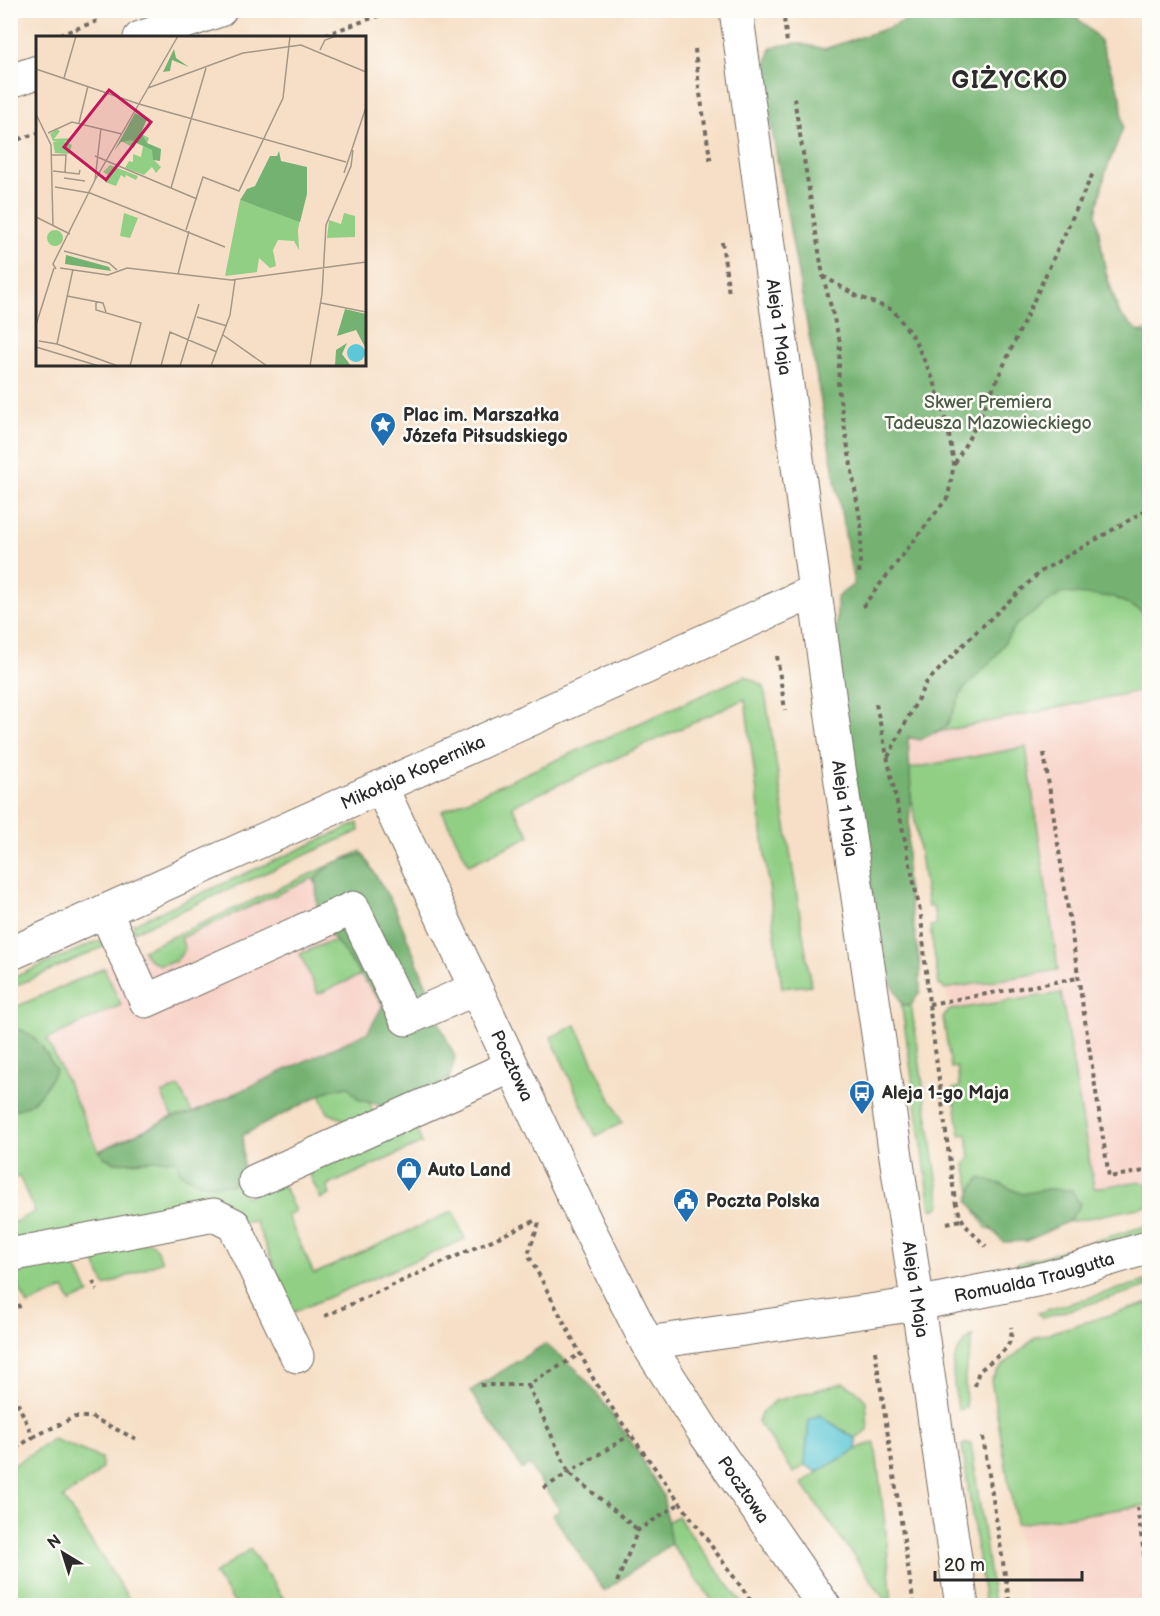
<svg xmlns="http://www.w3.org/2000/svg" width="1160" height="1616" viewBox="0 0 1160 1616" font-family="'Balsamiq Sans',sans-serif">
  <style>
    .built { fill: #f7d1c6 }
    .green { fill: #91cf85; stroke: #5e7d58; stroke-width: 1.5 }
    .forest { fill: #74b272; stroke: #506e4e; stroke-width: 1.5 }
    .water { fill: #5cc7d6; stroke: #447980; stroke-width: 1.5 }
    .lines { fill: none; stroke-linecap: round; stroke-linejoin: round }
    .minor-casing { stroke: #726a61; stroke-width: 35 }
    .path { stroke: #726a61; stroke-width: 4; stroke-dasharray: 4.5 4.5; stroke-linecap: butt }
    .minor { stroke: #fff; stroke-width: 33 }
    .labels { text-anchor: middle; stroke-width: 5; stroke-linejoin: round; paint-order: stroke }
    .street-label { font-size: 18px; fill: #2b2b2b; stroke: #fdfcf7 }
    .park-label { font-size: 18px; fill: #4a5c46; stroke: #fdfcf7 }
    .poi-label { font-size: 18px; font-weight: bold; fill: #2b2b2b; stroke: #fdfcf7; text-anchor: start }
    .district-label { font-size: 24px; font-weight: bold; letter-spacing: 1.5px; fill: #2b2b2b; stroke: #fdfcf7 }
    .inset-road { fill: none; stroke: #a59788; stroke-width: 1.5 }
    .view { fill: #c2185b; fill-opacity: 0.15; stroke: #c2185b; stroke-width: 3 }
    .inset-edge { fill: none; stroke: #2b2b2b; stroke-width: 3 }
  </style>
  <rect width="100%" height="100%" fill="#fdfcf7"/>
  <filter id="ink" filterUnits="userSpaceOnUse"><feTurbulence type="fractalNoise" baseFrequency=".0167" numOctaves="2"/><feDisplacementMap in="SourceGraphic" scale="12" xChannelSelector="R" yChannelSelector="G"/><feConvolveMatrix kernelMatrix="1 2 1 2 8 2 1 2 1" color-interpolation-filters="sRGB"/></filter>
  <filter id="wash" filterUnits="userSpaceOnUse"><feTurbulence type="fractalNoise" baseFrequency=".008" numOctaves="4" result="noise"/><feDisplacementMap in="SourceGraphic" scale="24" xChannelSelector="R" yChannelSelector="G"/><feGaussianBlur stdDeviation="1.35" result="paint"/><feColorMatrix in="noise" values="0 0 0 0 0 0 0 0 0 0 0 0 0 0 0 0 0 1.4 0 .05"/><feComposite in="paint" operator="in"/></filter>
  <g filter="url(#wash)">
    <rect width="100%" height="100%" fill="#f6dfc6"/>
    <!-- built -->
    <g class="built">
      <polygon points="1149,570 1149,1201 1120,1208 971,1157 909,738 1059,707"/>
      <polygon points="361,851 441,1028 35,1212 10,1009"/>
      <polygon points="1149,1326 1149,1605 1028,1605 1016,1524 1023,1523"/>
    </g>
    <!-- green -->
    <g class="green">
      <polygon points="1086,214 1127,334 1149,330 1149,689 909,738 880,611"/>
      <polygon points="745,676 764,686 811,985 782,988 745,699 512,806 530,836 469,865 442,811"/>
      <polygon points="1026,747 1058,970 945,989 939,985 930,926 936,925 933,906 928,907 907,769"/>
      <polygon points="878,784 941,1205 935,1210 931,1208 871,795"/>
      <polygon points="358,823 359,831 134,932 133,924"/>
      <polygon points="361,851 428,998 321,895 313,878 181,938 185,949 176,961 160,965 147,958 143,950"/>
      <polygon points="100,940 105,946 11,988 10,979"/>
      <polygon points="328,942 343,942 363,969 359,976 318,994 300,954"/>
      <path d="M104 968 121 1005 47 1039 99 1151 172 1117 162 1094 179 1087 192 1113 341 1045 438 1021 441 1028 358 1076 374 1113C352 1123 350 1123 328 1113L316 1086 215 1131 245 1197 281 1181 295 1211 287 1215 314 1274 453 1211 465 1239 294 1312 255 1221 11 1246V1224L35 1212 19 1176 11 1180V1009Z"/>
      <polygon points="1061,993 1094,1188 1135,1182 1149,1183 1149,1206 1003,1235 986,1228 976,1212 965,1165 970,1157 967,1134 960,1135 953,1089 960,1087 957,1067 951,1068 943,1017 950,1010"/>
      <polygon points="576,1025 622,1123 596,1136 551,1037"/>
      <polygon points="413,1121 422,1143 327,1186 330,1195 321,1199 307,1169"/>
      <polygon points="1149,1225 1149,1231 1022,1270 1016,1264"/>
      <polygon points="150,1242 155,1247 162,1261 105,1286 94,1260 93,1254"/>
      <path d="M67 1256 74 1263 89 1294 71 1302 64 1289 28 1305C20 1288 11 1280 21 1262Z"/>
      <polygon points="1149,1280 1149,1286 1043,1318 1037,1313"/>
      <polygon points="1149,1303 1149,1505 1016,1524 991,1380 998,1370 1036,1337"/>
      <path d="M973 1336 965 1375 966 1408 958 1410C954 1381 944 1355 973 1336Z"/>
      <polygon points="843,1383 856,1390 866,1401 868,1430 856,1439 819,1415 809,1420 805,1465 794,1473 758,1422 762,1412 775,1401"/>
      <polygon points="53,1439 101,1458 102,1468 96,1475 63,1498 133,1605 23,1605 11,1586 11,1467"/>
      <path d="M875 1443 886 1533 892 1605H889L802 1484C821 1469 851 1447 875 1443Z"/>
      <polygon points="967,1443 971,1443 994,1605 985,1605 962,1445"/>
      <polygon points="677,1516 742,1603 739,1605 714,1605 715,1604 671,1544 655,1555 653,1531"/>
      <polygon points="250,1549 288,1605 236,1605 214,1574"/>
    </g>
    <!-- forest -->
    <g class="forest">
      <polygon points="928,11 1070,11 1099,39 1121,97 1123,128 1106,171 1096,213 1107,281 1117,312 1138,331 1149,336 1149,615 1114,597 1062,593 1016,625 995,657 963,690 946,727 920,740 908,737 911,790 906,879 920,964 920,992 911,1005 903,1005 892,984 875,912 836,674 837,597 854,584 763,80 771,47 797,43 824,49 888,28"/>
      <path d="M363 854 394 906 431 996 436 1016 455 1057 449 1080 391 1109 358 1099 348 1086 330 1090 243 1135V1171L231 1185 201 1184 180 1173 176 1160C168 1160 160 1160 152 1160 133 1161 111 1169 99 1151L173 1117 191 1114 368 1032 383 1005 326 928 317 906 316 877 333 863Z"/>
      <path d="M11 1028C34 1028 46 1053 56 1070 45 1089 34 1109 11 1110Z"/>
      <polygon points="980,1178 1001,1184 1022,1194 1048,1189 1072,1190 1080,1205 1069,1221 1027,1241 1003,1242 968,1201 973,1188"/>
      <polygon points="545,1344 575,1368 599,1396 636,1449 663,1495 671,1544 604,1591 553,1515 560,1510 529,1465 522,1469 470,1391"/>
    </g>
    <!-- water -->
    <polygon class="water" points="819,1415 856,1439 856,1450 817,1472 805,1465 809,1420"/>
  </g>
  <g filter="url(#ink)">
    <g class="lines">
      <defs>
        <g id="minor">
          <path id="s1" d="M736 10 839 768 962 1606"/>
          <polyline points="140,38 220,10"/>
          <polyline points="10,81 38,72"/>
          <path id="s2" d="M381 787 587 1225 647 1343 706 1435 824 1606"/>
          <polyline points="105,911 146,1001 353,908 406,1019 475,989"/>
          <path id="s3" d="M10 954 815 591"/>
          <polyline points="255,1181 512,1066"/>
          <polyline points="10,1255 214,1215 234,1225 297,1356"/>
          <path id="s4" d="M647 1343 917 1304 1046 1278 1150 1247"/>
        </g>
      </defs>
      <!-- minor casing -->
      <use href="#minor" class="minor-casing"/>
      <!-- path -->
      <g class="path">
        <polyline points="783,10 787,43"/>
        <polyline points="59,35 100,20"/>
        <polyline points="316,38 395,10"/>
        <polyline points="695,49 699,87 711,164"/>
        <polyline points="794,98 823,276 840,342 838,388 862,531 859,576"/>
        <polyline points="10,142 38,133"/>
        <polyline points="722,242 729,294"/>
        <polyline points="823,276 857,296 893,310 913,337 934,381 948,429 954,464 948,497 860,610"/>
        <polyline points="955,463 975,427 1094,171"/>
        <polyline points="777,656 785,710"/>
        <path d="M876 704 921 916 929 1004 955 1201C963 1226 968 1229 986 1246"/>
        <polyline points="1044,753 1109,1177 1150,1170"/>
        <polyline points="888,757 926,683 970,638 1040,572 1150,508"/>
        <polyline points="929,1004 1078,978"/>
        <polyline points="539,1223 528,1254 594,1380 620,1420 755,1606"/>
        <polyline points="947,1223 961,1220"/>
        <polyline points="93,1281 97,1290"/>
        <polyline points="14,1296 20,1309"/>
        <polyline points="325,1316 536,1220"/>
        <polyline points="875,1351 914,1606"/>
        <polyline points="480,1385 528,1385 580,1354"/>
        <polyline points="528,1385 569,1473 638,1530"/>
        <polyline points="10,1386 33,1437 10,1452"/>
        <path d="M975 1386C976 1382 977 1376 979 1372 992 1357 1015 1351 1011 1327"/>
        <polyline points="33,1437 75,1417 91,1417 138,1440"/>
        <polyline points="983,1437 1010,1606"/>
        <polyline points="544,1488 630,1435"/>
        <polyline points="1137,1507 1150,1594"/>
        <polyline points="617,1582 638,1530 679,1504"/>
        <polyline points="10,1604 12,1606"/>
      </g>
      <!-- minor -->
      <use href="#minor" class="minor"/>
    </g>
  </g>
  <!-- icons -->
  <defs>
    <symbol id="sight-pin" viewBox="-11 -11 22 30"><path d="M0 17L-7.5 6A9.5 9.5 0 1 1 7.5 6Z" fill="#1f6fb2" stroke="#fdfcf7"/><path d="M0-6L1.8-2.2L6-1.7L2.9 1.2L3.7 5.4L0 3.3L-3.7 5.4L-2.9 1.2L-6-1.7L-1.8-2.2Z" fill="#fff"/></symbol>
    <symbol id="bus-pin" viewBox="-11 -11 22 30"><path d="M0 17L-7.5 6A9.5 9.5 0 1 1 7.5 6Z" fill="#1f6fb2" stroke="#fdfcf7"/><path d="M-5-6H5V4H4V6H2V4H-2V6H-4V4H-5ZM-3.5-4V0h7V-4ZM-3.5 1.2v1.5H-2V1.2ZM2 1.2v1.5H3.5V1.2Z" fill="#fff"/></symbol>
    <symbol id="shop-pin" viewBox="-11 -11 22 30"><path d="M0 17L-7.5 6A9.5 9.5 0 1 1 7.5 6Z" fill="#1f6fb2" stroke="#fdfcf7"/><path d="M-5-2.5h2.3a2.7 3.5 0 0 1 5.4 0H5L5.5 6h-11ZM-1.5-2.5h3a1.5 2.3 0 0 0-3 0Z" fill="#fff"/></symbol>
    <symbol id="civic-pin" viewBox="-11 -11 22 30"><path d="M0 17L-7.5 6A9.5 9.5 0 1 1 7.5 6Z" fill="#1f6fb2" stroke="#fdfcf7"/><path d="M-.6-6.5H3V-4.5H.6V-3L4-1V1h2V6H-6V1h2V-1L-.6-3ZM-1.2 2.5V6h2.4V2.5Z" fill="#fff"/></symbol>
  </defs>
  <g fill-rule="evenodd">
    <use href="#sight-pin" x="368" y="410" width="30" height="40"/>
    <use href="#bus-pin" x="847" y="1078" width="30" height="40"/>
    <use href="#shop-pin" x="394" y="1155" width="30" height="40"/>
    <use href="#civic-pin" x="671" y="1186" width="30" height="40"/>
  </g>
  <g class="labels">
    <!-- street labels -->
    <g class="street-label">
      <text dy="6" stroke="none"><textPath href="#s1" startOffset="320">Aleja 1 Maja</textPath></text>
      <text dy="6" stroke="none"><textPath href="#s3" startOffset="442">Mikołaja Kopernika</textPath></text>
      <text dy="6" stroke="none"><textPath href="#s1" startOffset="806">Aleja 1 Maja</textPath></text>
      <text dy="6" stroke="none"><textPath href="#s2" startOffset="308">Pocztowa</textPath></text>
      <text dy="6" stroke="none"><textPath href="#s4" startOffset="393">Romualda Traugutta</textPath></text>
      <text dy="6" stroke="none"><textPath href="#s1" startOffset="1292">Aleja 1 Maja</textPath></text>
      <text dy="6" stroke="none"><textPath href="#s2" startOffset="792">Pocztowa</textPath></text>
    </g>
    <!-- park labels -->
    <g class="park-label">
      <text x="988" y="408">Skwer Premiera<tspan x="988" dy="21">Tadeusza Mazowieckiego</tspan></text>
    </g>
    <!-- poi labels -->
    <g class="poi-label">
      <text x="403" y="421">Plac im. Marszałka<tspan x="403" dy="21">Józefa Piłsudskiego</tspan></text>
      <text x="882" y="1099">Aleja 1-go Maja</text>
      <text x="428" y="1176">Auto Land</text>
      <text x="706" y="1207">Poczta Polska</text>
    </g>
    <!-- district labels -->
    <g class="district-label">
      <text x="1010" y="88">GIŻYCKO</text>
    </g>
  </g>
  <!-- overview -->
  <g transform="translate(36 36)">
    <rect width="330" height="330" fill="#f6dfc6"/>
    <path d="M106 92 104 97 113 102 111 108 120 116 117 123 125 131 120 137 116 131 108 139 89 132 93 125 97 126V118L105 121 107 110 100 107 98 112 85 105ZM21 93 24 95 18 103 35 102 36 98 34 105H28L36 109 33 118 19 117 17 106 22 105H17L14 98ZM74 129 102 140 100 144 90 139 89 142 85 139 80 150 69 146 72 139 67 136ZM269 156 262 194 263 214 258 205 242 204 237 214 240 230 234 232 223 222 221 236 189 240 204 164 216 168ZM88 177 102 182 94 202 84 200ZM308 177 319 180V201L291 202 293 184 305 188ZM11 202a8 8 0 1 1 16 0a8 8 0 1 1-16 0Z" fill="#91cf85"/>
    <path d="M138 13 140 22 153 31 136 24 134 35 127 36ZM99 77 111 83 105 97 111 107 125 113 124 125 117 124 116 114 95 104 85 106 78 115ZM243 115 245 125 271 131V158L264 186 204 164 211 153 219 150 234 120H241ZM30 219 73 231 75 235 29 228ZM309 273 330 278V313L320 294 301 300ZM311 307 306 318 315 330H299L300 314Z" fill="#74b272"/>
    <path d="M311 317a9 9 0 1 1 18 0a9 9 0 1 1-18 0Z" fill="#5cc7d6"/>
    <path class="inset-road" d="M284 14 289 4 300 0M0 33 103 68 310 126M28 42 40 0M112 52 207 17 265 9 330 36M0 78 15 109 17 190M43 87 52 50M12 97 36 86 86 98M16 119H30L29 137M59 120 161 163M17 135 43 138 44 134M308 137 330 71M28 142 49 145M59 144 65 92M19 151 54 157 189 211M135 152 170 32M0 181 34 198M150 194 167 141 203 155 247 62 254 0M28 215 73 227 81 234M24 232 72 239 91 232 195 244 330 226M20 233 17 228 59 144 142 0M142 238 153 195M31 260 67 267 70 276M60 266V274L105 287 94 330M285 267 330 276M161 281 191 290M0 289 18 232M187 299 231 330M3 305 21 308 82 330M21 308 37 233M0 311 63 330M125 330 134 296 181 316M144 330 163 268M175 330 194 279 199 244M274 330 286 258 290 189 315 130 317 114"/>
    <path class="view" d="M73 54 115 86 70 144 28 111Z"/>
    <rect width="330" height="330" class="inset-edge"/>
  </g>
  <!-- margin -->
  <rect width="1160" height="1616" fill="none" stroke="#fdfcf7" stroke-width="36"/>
  <!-- north arrow -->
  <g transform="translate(63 1553) rotate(322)" stroke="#fdfcf7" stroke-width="4.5" paint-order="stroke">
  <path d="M0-4.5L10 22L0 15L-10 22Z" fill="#2b2b2b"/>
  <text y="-9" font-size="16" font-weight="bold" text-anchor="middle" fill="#2b2b2b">N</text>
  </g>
  <!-- scale -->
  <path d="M935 1571v9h147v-9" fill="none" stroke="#2b2b2b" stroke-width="3"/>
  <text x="944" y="1571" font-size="18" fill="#2b2b2b" stroke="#fdfcf7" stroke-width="4.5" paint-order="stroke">20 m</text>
</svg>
